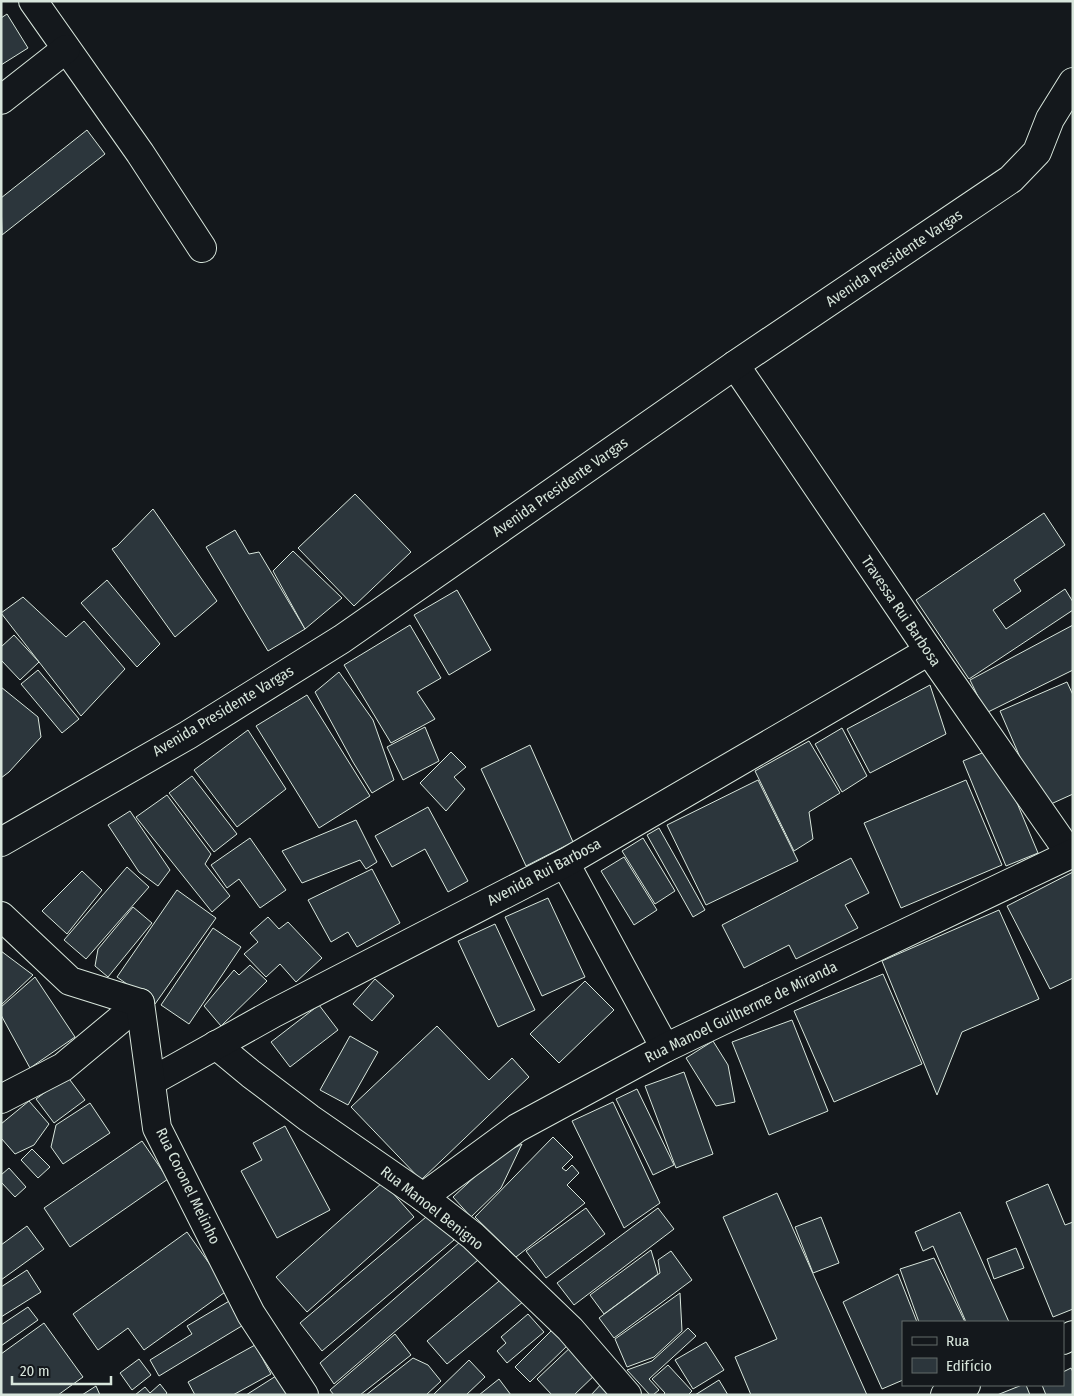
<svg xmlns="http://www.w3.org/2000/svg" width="1074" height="1396" viewBox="0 0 1074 1396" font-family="'Fira Sans Condensed',sans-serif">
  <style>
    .building { fill: #2c363c; stroke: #d8e6dc }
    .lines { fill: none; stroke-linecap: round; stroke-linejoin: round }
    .minor-casing { stroke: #d8e6dc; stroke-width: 30 }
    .major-casing { stroke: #d8e6dc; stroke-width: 30 }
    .minor { stroke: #14181c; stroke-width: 28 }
    .major { stroke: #14181c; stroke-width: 28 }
    .labels { text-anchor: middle; stroke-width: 4; stroke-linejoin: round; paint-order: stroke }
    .street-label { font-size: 15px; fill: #d8e6dc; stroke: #14181c }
  </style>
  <rect width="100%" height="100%" fill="#14181c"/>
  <!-- building -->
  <g class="building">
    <polygon points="7,14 28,48 1,65 1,18"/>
    <polygon points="87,130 105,154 2,235 1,198"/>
    <polygon points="355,494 411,552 354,606 298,548"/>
    <polygon points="153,509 217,601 175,637 112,549 117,546"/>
    <polygon points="1044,513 1065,545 1014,580 1021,591 993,610 1006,629 1065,589 1073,602 1073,610 969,679 916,600"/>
    <polygon points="235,530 249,554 259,552 305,629 268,651 206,547"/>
    <polygon points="293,551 342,598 305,629 273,571"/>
    <polygon points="107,580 160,644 137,667 81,603"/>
    <polygon points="457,590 491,650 449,675 414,615"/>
    <polygon points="23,597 66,637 84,621 125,669 81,716 1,613"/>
    <polygon points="410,625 441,678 417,692 435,719 391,743 344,665"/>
    <polygon points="1073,625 1073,670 986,713 970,680"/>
    <polygon points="14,635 39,662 20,680 1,660 1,647"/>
    <polygon points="38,670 79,719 62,733 21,684"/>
    <polygon points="339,672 373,720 394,780 372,793 353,762 315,692"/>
    <polygon points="1067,682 1073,695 1073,794 1042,808 1000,711"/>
    <polygon points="930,685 946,734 870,773 847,729"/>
    <polygon points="1,687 38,717 41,737 9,772 1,778"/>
    <polygon points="307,695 370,796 319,828 256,726"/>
    <polygon points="425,727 439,761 403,780 387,747"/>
    <polygon points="842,728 867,776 842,792 815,744"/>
    <polygon points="248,730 286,789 237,827 194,770"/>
    <polygon points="809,741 840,793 809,812 813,839 794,851 755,771"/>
    <polygon points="530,745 573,842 526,866 481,769"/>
    <polygon points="994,748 1038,853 1006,866 963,761"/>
    <polygon points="451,752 466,767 454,777 465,789 446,811 420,783"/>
    <polygon points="192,776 237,834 214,852 169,793"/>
    <polygon points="758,780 798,861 706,905 667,825"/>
    <polygon points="966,780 1002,865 901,908 864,823"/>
    <polygon points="167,795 211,854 205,864 230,896 212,912 136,817"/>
    <polygon points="428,807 468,881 448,892 425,849 392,867 375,836"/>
    <polygon points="130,811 170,870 158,886 139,872 108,825"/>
    <polygon points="356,820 377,862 366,869 360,860 302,883 282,851"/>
    <polygon points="659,828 705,910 693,917 647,835"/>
    <polygon points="250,838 286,890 260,908 239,879 227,888 211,865"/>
    <polygon points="643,838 675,891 655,904 622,851"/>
    <polygon points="624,857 657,910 634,925 601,871"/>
    <polygon points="851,858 869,893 845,905 858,928 796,959 789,945 744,968 722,925"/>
    <polygon points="127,867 149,887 86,959 64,940"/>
    <polygon points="372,869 400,923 357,947 348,932 331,942 308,900"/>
    <polygon points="82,871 102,890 67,934 42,911"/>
    <polygon points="1073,872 1073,978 1050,989 1007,906"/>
    <polygon points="177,890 216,918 155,1004 117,977"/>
    <polygon points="548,898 585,977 542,996 505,917"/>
    <polygon points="133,907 152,923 108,977 95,966 98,949"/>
    <polygon points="999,910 1039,999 962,1032 937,1095 882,961"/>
    <polygon points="268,917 279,929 288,922 322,958 296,982 280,964 266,977 244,954 258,942 250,933"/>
    <polygon points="495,924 535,1010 498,1027 458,941"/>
    <polygon points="213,928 241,947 189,1024 161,1005"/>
    <polygon points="1,951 33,975 1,1005"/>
    <polygon points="250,965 267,981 221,1026 204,1006 234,970 239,975"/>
    <polygon points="883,974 922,1064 834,1102 794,1011"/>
    <polygon points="35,977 75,1037 30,1068 1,1015 1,1007"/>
    <polygon points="375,979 394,996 372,1021 353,1004"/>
    <polygon points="585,981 614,1010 559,1063 530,1034"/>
    <polygon points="319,1005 338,1030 290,1067 271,1042"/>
    <polygon points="792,1020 828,1111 769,1135 732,1042"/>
    <polygon points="437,1026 489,1080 512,1058 529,1077 421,1180 351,1107"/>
    <polygon points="350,1036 378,1052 348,1105 320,1090"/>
    <polygon points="713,1041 728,1065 735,1102 716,1106 686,1058"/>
    <polygon points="684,1072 713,1154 676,1168 645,1086"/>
    <polygon points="67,1076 85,1100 54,1123 36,1099"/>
    <polygon points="637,1089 674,1165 653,1175 616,1099"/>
    <polygon points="29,1101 49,1124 34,1145 15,1154 1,1138 1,1124"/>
    <polygon points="613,1102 660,1203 624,1228 572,1121"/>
    <polygon points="90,1103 110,1133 63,1164 51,1147 56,1125"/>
    <polygon points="285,1126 330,1210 277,1238 241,1171 262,1160 253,1143"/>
    <polygon points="553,1137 573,1157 562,1168 566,1171 572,1165 579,1173 567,1185 585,1203 516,1257 475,1217"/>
    <polygon points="142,1141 168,1179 70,1247 44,1208"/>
    <polygon points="522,1144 501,1188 471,1217 453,1197 496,1157"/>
    <polygon points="32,1149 50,1167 38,1178 21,1160"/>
    <polygon points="9,1168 26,1187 15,1197 1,1182 1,1175"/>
    <polygon points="383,1182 414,1217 307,1312 276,1277"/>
    <polygon points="1048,1184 1065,1225 1073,1222 1073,1309 1053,1317 1006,1202"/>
    <polygon points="777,1193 867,1395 751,1395 735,1357 777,1339 723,1217"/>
    <polygon points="586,1208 605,1234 546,1278 526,1251"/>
    <polygon points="658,1208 674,1229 574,1305 557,1283"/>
    <polygon points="432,1212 454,1240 322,1351 300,1323"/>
    <polygon points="960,1212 1009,1322 966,1322 933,1246 923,1251 915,1232"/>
    <polygon points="821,1217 839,1263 813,1273 795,1227"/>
    <polygon points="27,1226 44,1249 1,1280 1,1245"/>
    <polygon points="187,1232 228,1290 144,1350 128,1328 98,1350 73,1314"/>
    <polygon points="460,1242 478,1260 334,1384 320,1363"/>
    <polygon points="1016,1248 1024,1268 994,1279 987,1259"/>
    <polygon points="651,1250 658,1274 604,1314 590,1295"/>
    <polygon points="671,1251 692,1280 614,1338 599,1318 660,1273 658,1260"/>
    <polygon points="934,1258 965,1322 919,1322 900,1269"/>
    <polygon points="27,1270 41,1292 1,1317 1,1287"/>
    <polygon points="898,1274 917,1322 903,1322 903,1380 882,1389 843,1302"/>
    <polygon points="504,1277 524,1301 447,1364 427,1341"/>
    <polygon points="680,1293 682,1331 654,1357 627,1367 615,1339"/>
    <polygon points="231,1300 245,1324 159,1376 150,1360 192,1334 187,1326"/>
    <polygon points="28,1307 38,1320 1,1346 1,1325"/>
    <polygon points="528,1314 544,1332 507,1363 497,1351 506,1343 501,1337"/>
    <polygon points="44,1323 83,1377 58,1395 1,1395 1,1354"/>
    <polygon points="688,1328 696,1336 649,1379 659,1390 653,1395 650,1395 627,1370 652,1361"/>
    <polygon points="553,1329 569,1344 530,1382 515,1367"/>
    <polygon points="395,1334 411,1355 360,1395 334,1395 330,1390"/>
    <polygon points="706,1342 724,1370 693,1389 675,1360"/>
    <polygon points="574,1344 599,1371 574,1395 552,1395 537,1379"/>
    <polygon points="255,1345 271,1374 233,1395 195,1395 188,1382"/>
    <polygon points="413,1358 428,1365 441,1381 426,1395 366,1395"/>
    <polygon points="139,1359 151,1375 132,1390 120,1373"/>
    <polygon points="469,1360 485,1377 466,1395 433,1395"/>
    <polygon points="668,1365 692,1391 688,1395 663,1395 665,1393 652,1379"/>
    <polygon points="1071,1368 1073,1372 1073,1395 1046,1395 1042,1385 1063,1385 1063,1372"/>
    <polygon points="276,1376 288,1395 246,1395"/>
    <polygon points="499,1379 511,1395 479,1395"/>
    <polygon points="719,1380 728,1395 695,1395"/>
    <polygon points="604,1381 618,1395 591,1395"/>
    <polygon points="160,1384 167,1393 165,1395 135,1395 145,1387 150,1393"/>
    <polygon points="1022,1385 1026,1385 1030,1395 997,1395"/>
    <polygon points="96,1386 100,1395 82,1395"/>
  </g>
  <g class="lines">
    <defs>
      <g id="minor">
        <polyline points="33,1 140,153 202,248"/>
        <polyline points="1,100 66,49"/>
        <polyline points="735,365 929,651 1070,854"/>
        <polyline points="1,842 188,735 342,639 735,365 1011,179 1037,152 1050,119 1073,82"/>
        <polyline points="565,863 665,1048"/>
        <polyline points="216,1045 251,1074 309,1118 423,1197 473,1236 570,1329 627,1395"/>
        <polyline points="152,1081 274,1013 565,863 929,651"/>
        <polyline points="1,1099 63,1067 140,1003"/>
        <polyline points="423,1197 517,1128 665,1048 1073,853"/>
        <polyline points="1063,1340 1073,1335"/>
        <polyline points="945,1395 966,1385"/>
      </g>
      <polyline id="major" points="1,916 70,981 140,1003 157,1128 251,1314 304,1395"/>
    </defs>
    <!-- minor casing -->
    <use href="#minor" class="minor-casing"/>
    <!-- major casing -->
    <use href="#major" class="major-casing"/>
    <!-- minor -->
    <use href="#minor" class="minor"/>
    <!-- major -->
    <use href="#major" class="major"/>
  </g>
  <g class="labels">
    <!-- street labels -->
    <g class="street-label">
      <text transform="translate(894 258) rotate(-34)" y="5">Avenida Presidente Vargas</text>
      <text transform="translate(560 487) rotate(-35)" y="5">Avenida Presidente Vargas</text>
      <text transform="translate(901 611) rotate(56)" y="5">Travessa Rui Barbosa</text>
      <text transform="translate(223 711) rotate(-31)" y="5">Avenida Presidente Vargas</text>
      <text transform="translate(544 872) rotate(-28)" y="5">Avenida Rui Barbosa</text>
      <text transform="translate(741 1012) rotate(-26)" y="5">Rua Manoel Guilherme de Miranda</text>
      <text transform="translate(188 1186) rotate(64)" y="5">Rua Coronel Melinho</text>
      <text transform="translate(432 1208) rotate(38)" y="5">Rua Manoel Benigno</text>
    </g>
  </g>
  <!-- border -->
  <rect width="1074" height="1396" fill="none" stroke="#d8e6dc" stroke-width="5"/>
  <!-- legend -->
  <rect x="902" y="1321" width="162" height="65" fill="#14181c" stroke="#626a69"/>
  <rect x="912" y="1337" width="25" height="8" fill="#14181c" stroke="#626a69"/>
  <text x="946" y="1346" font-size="15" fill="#d8e6dc">Rua</text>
  <rect x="912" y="1358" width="25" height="15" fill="#2c363c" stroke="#626a69"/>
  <text x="946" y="1371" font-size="15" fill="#d8e6dc">Edifício</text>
  <!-- scale -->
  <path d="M12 1376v8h99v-8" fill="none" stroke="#d8e6dc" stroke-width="2.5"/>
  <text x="20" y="1376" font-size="15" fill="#d8e6dc" stroke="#14181c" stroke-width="4" paint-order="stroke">20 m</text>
</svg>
